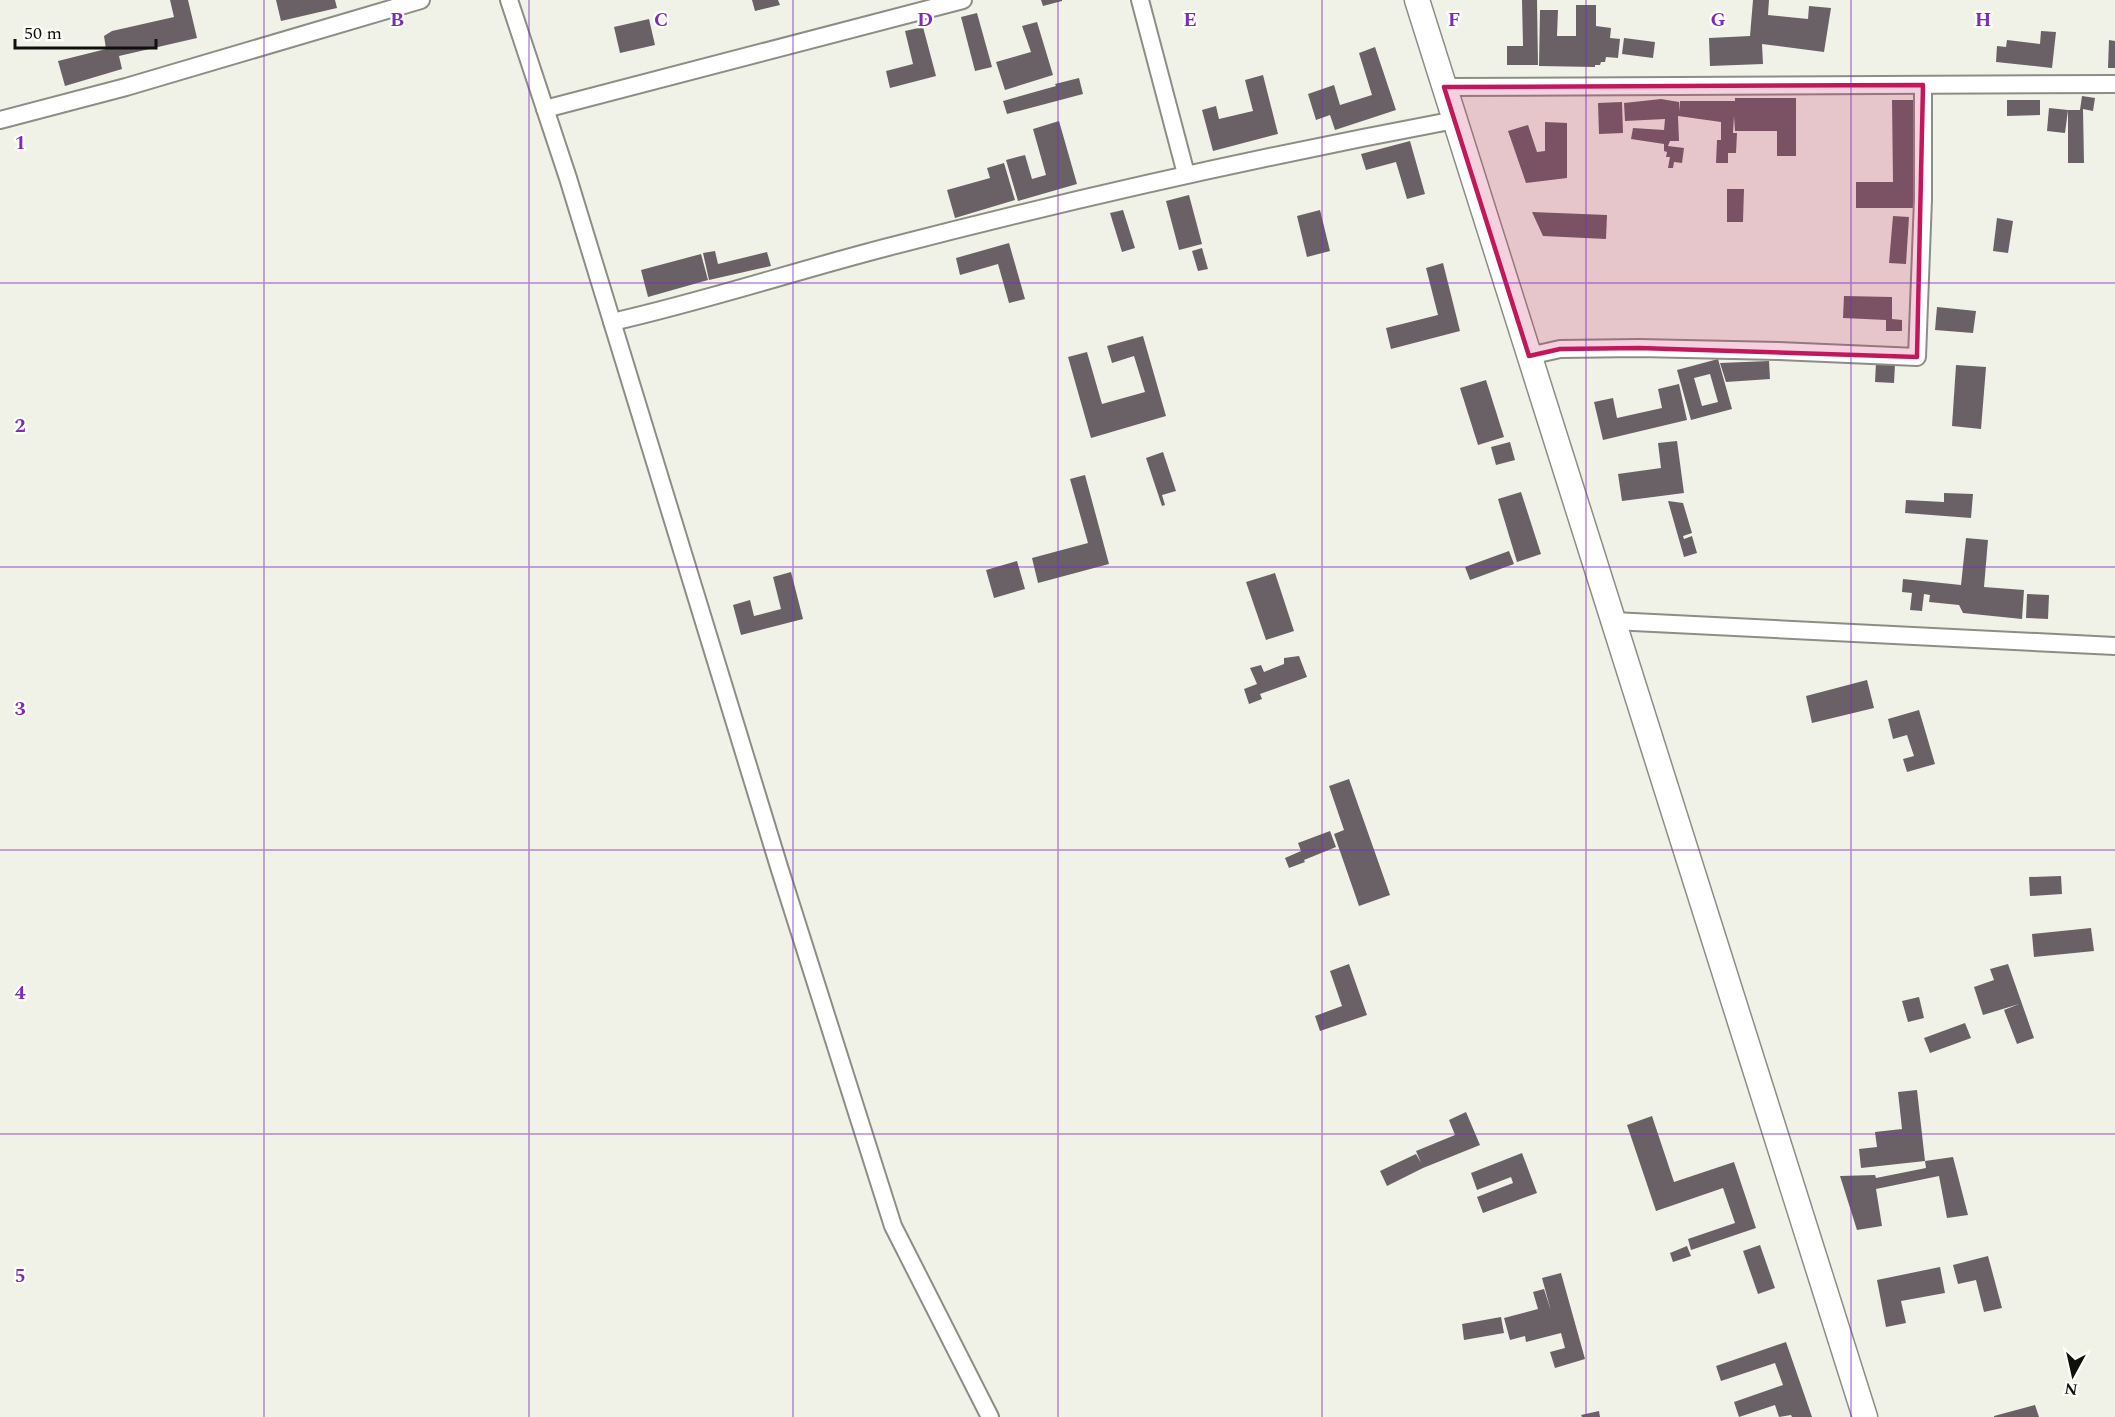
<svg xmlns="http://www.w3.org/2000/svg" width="2115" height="1417" viewBox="0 0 2115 1417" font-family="Spectral,serif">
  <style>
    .building { fill: #696166; fill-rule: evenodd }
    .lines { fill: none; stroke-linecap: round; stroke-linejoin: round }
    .street-casing { stroke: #8c8e85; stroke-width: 20 }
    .secondary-casing { stroke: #8c8e85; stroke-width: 27 }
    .street { stroke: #fff; stroke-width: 16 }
    .secondary { stroke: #fff; stroke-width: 24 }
    .marked { fill: #c2185b; fill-opacity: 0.2; stroke: #c2185b; stroke-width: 4.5; stroke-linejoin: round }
    .grid { fill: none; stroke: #7b2cbf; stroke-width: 1.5; stroke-opacity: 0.55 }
    .grid-label { font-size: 20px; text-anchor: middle; font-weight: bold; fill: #7b2cbf; stroke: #fefff9; stroke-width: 4.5; stroke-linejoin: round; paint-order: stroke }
  </style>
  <rect width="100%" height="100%" fill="#f0f2e8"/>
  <!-- building -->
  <g class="building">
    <polygon points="170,0 188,0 197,38 119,56 122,69 65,86 58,61 106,49 104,36 112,31 174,17"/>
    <polygon points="276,0 335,0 337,8 281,21"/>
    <polygon points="752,0 778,0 780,5 755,11"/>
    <polygon points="1041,0 1062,0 1062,1 1043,6"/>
    <polygon points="1522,0 1537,0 1538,65 1507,65 1507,46 1523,46"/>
    <polygon points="1753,0 1769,0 1768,15 1808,19 1809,6 1831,8 1824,52 1762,44 1763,64 1710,66 1709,38 1750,36"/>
    <polygon points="1576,5 1596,5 1596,26 1611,28 1610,38 1620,39 1618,58 1606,57 1605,62 1601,62 1600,65 1595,65 1595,67 1539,66 1540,10 1558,10 1557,36 1576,36"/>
    <polygon points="977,13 992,67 975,71 961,17"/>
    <polygon points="649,19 655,45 620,53 614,27"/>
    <polygon points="1037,22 1053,75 1005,90 996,62 1031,52 1022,26"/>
    <polygon points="923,27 936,76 890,88 886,71 913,64 905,31"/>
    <polygon points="2041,31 2056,32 2052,68 1996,62 1997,46 2006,47 2007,40 2040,44"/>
    <polygon points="1624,38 1655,42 1653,58 1622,54"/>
    <polygon points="2109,40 2115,41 2115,68 2108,68"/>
    <polygon points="1375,47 1396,110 1335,130 1330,115 1316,120 1308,94 1334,85 1340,105 1372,95 1359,53"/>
    <polygon points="1263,75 1278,134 1213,151 1202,110 1216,106 1219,119 1253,111 1245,80"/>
    <polygon points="1079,78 1083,94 1007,114 1003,101 1056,86 1055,84"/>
    <polygon points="2082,96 2095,98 2093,111 2083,109 2084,163 2068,163 2068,110 2080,110"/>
    <polygon points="1735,98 1796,98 1796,156 1777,156 1777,131 1735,131 1734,116 1733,133 1737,133 1736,153 1728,153 1728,163 1716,163 1717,140 1721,140 1721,122 1678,116 1679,141 1670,141 1668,146 1684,148 1682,163 1674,162 1673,168 1668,168 1670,157 1666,157 1667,152 1664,151 1664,144 1631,139 1633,128 1664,130 1665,119 1625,121 1624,103 1661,99 1679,102 1679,112 1680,101 1735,101"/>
    <polygon points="1892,100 1913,100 1913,208 1856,208 1856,182 1893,182"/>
    <polygon points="2007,100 2040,100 2040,115 2007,116"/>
    <polygon points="1622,102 1623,133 1599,134 1598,103"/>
    <polygon points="2049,108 2068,110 2065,133 2047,131"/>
    <polygon points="1059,121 1077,184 1018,201 1006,160 1025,155 1032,179 1046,175 1033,129"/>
    <polygon points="1545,122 1567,123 1567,178 1526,183 1508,131 1528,125 1537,152 1545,151"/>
    <polygon points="1410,141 1425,194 1407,199 1396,162 1366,170 1361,154"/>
    <polygon points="1004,163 1015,200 955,218 947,190 990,178 987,168"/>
    <polygon points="1727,189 1744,189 1743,222 1727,222"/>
    <polygon points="1189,195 1202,244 1179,250 1166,201"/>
    <polygon points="1123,210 1135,248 1122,252 1110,213"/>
    <polygon points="1320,210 1330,251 1307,257 1297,216"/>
    <polygon points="1532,212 1607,215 1606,239 1543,236"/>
    <polygon points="1893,216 1909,217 1906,264 1889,263"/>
    <polygon points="1997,218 2013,221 2008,253 1993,251"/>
    <polygon points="1009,243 1025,299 1009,303 998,264 960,275 956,258"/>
    <polygon points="1202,248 1208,269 1198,271 1192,251"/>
    <polygon points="715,251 718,264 767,252 771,266 709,280 703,253"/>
    <polygon points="701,254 708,280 648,297 641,270"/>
    <polygon points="1443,263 1460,331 1391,349 1386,328 1438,315 1426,268"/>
    <polygon points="1844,296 1892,297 1892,319 1902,320 1902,331 1886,331 1886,320 1843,318"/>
    <polygon points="1937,307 1976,311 1973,333 1935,330"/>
    <polygon points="1143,336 1166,416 1091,438 1068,357 1087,352 1102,404 1145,392 1134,356 1112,363 1107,346"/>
    <path d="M1718 359 1732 409 1691 420 1677 370ZM1710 374 1718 402 1702 406 1694 378Z"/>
    <polygon points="1769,361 1770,379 1726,382 1720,363"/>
    <polygon points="1876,363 1895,364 1894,383 1875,382"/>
    <polygon points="1956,365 1986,367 1981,429 1952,426"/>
    <polygon points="1486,380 1504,437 1478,445 1460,388"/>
    <polygon points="1679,384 1687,420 1603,440 1594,402 1613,398 1617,418 1662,408 1658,389"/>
    <polygon points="1677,441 1684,493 1622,501 1618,474 1661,468 1658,443"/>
    <polygon points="1510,442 1515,460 1496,465 1491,447"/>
    <polygon points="1163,452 1176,491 1162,495 1165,505 1162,506 1146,458"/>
    <polygon points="1085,475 1109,564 1038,583 1032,558 1088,543 1070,479"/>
    <polygon points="1521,492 1541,554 1517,562 1498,499"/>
    <polygon points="1944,493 1973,494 1971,518 1905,513 1906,500 1944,502"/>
    <polygon points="1668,501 1683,503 1692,533 1683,536 1684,539 1692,536 1697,553 1684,557"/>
    <polygon points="1966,538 1988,540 1984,587 2024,590 2022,619 1963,613 1959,605 1929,602 1930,595 1924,594 1922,611 1910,610 1912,593 1902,592 1903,579 1961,585"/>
    <polygon points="1509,551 1514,564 1470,580 1465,567"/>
    <polygon points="1017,561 1025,589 994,598 986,570"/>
    <polygon points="791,572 803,619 741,635 733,605 750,600 754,616 781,609 773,577"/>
    <polygon points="1275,573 1294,631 1266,640 1246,582"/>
    <polygon points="2027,594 2049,595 2048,619 2026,618"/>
    <polygon points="1299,656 1307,677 1260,694 1262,699 1249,704 1244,689 1257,684 1250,668 1261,665 1264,672 1284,664 1284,658"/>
    <polygon points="1867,680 1874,708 1812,723 1806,696"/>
    <polygon points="1919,710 1935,764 1907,772 1903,759 1914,756 1907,735 1893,739 1888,719"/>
    <polygon points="1349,779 1390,895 1359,906 1334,834 1344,830 1329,786"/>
    <polygon points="1330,831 1336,847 1304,860 1305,862 1289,868 1285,858 1301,851 1298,843"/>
    <polygon points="2061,876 2062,894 2030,896 2029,877"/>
    <polygon points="2091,928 2094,951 2034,957 2032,934"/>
    <polygon points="1349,964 1367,1015 1320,1031 1315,1016 1342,1006 1330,971"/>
    <polygon points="2008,964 2034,1038 2017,1044 2004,1010 2019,1004 1983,1015 1974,987 1994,980 1990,969"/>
    <polygon points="1919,997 1924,1018 1908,1022 1902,1001"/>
    <polygon points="1965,1023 1971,1038 1930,1053 1924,1038"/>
    <polygon points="1917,1090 1925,1161 1861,1168 1859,1149 1877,1147 1875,1132 1902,1129 1898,1092"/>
    <polygon points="1466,1112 1480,1145 1423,1168 1387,1186 1380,1171 1416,1154 1421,1163 1416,1151 1455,1135 1449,1120"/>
    <polygon points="1652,1116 1674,1182 1734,1162 1756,1228 1691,1250 1688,1239 1735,1223 1723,1188 1656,1211 1627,1125"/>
    <polygon points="1522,1153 1537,1193 1483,1213 1477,1197 1513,1183 1511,1177 1477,1190 1471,1173"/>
    <polygon points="1953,1157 1968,1215 1947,1218 1939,1176 1876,1189 1882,1226 1857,1230 1840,1176 1875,1175 1876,1178 1926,1168 1925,1161"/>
    <polygon points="1760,1245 1775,1288 1758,1294 1743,1251"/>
    <polygon points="1687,1246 1691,1256 1673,1262 1670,1253"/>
    <polygon points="1988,1256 2002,1308 1984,1312 1976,1280 1958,1284 1953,1265"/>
    <polygon points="1940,1267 1945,1293 1901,1301 1906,1323 1886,1327 1877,1280"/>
    <polygon points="1561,1273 1585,1359 1555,1368 1550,1352 1565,1348 1561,1333 1526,1342 1525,1336 1510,1340 1504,1318 1538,1309 1533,1292 1544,1289 1551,1311 1542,1278"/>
    <polygon points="1501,1317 1504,1333 1464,1340 1462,1324"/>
    <polygon points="1786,1342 1812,1417 1792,1417 1791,1415 1779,1417 1775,1405 1739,1417 1734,1402 1783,1385 1775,1363 1721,1381 1716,1366"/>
    <polygon points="2035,1405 2039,1417 1994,1417 1994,1416"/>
    <polygon points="1599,1411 1600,1417 1582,1417 1581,1415"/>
  </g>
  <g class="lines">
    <defs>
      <g id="street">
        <polyline points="509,0 568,178 780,870 893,1226 990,1417"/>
        <polyline points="1140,0 1186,174"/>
        <polyline points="1444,87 2115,84"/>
        <polyline points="545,109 963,0"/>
        <polyline points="0,120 126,87 421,0"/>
        <path d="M612 322C705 301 795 271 888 247 1076 198 1264 156 1455 120"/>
        <polyline points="1529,356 1560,349 1639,348 1779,351 1917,357 1923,199 1923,85"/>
        <polyline points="1613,621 2115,646"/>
      </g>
      <polyline id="secondary" points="1417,0 1865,1417"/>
    </defs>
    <!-- street casing -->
    <use href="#street" class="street-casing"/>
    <!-- secondary casing -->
    <use href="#secondary" class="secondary-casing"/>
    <!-- street -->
    <use href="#street" class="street"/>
    <!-- secondary -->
    <use href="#secondary" class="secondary"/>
  </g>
  <!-- marked area -->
  <path class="marked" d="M1923 85 1917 357 1639 348 1560 349 1529 356 1444 87Z"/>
  <!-- grid -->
  <path class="grid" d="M264 0V1417M529 0V1417M793 0V1417M1058 0V1417M1322 0V1417M1586 0V1417M1851 0V1417M0 283H2115M0 567H2115M0 850H2115M0 1134H2115"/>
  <g class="grid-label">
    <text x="397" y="26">B</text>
    <text x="661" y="26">C</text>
    <text x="925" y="26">D</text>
    <text x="1190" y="26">E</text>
    <text x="1454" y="26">F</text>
    <text x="1718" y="26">G</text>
    <text x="1983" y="26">H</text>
    <text x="20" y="149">1</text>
    <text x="20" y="432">2</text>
    <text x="20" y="715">3</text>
    <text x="20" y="999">4</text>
    <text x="20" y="1282">5</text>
  </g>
  <!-- north arrow -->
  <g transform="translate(2073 1375) rotate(188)" stroke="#fefff9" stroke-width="4.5" paint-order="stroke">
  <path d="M0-4.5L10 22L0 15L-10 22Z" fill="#0f0f0c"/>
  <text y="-9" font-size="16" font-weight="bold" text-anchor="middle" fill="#0f0f0c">N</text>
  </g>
  <!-- scale -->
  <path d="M15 39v9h141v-9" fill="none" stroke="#0f0f0c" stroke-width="3"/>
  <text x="24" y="39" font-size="18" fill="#0f0f0c" stroke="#fefff9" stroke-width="4.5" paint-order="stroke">50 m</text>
</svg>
